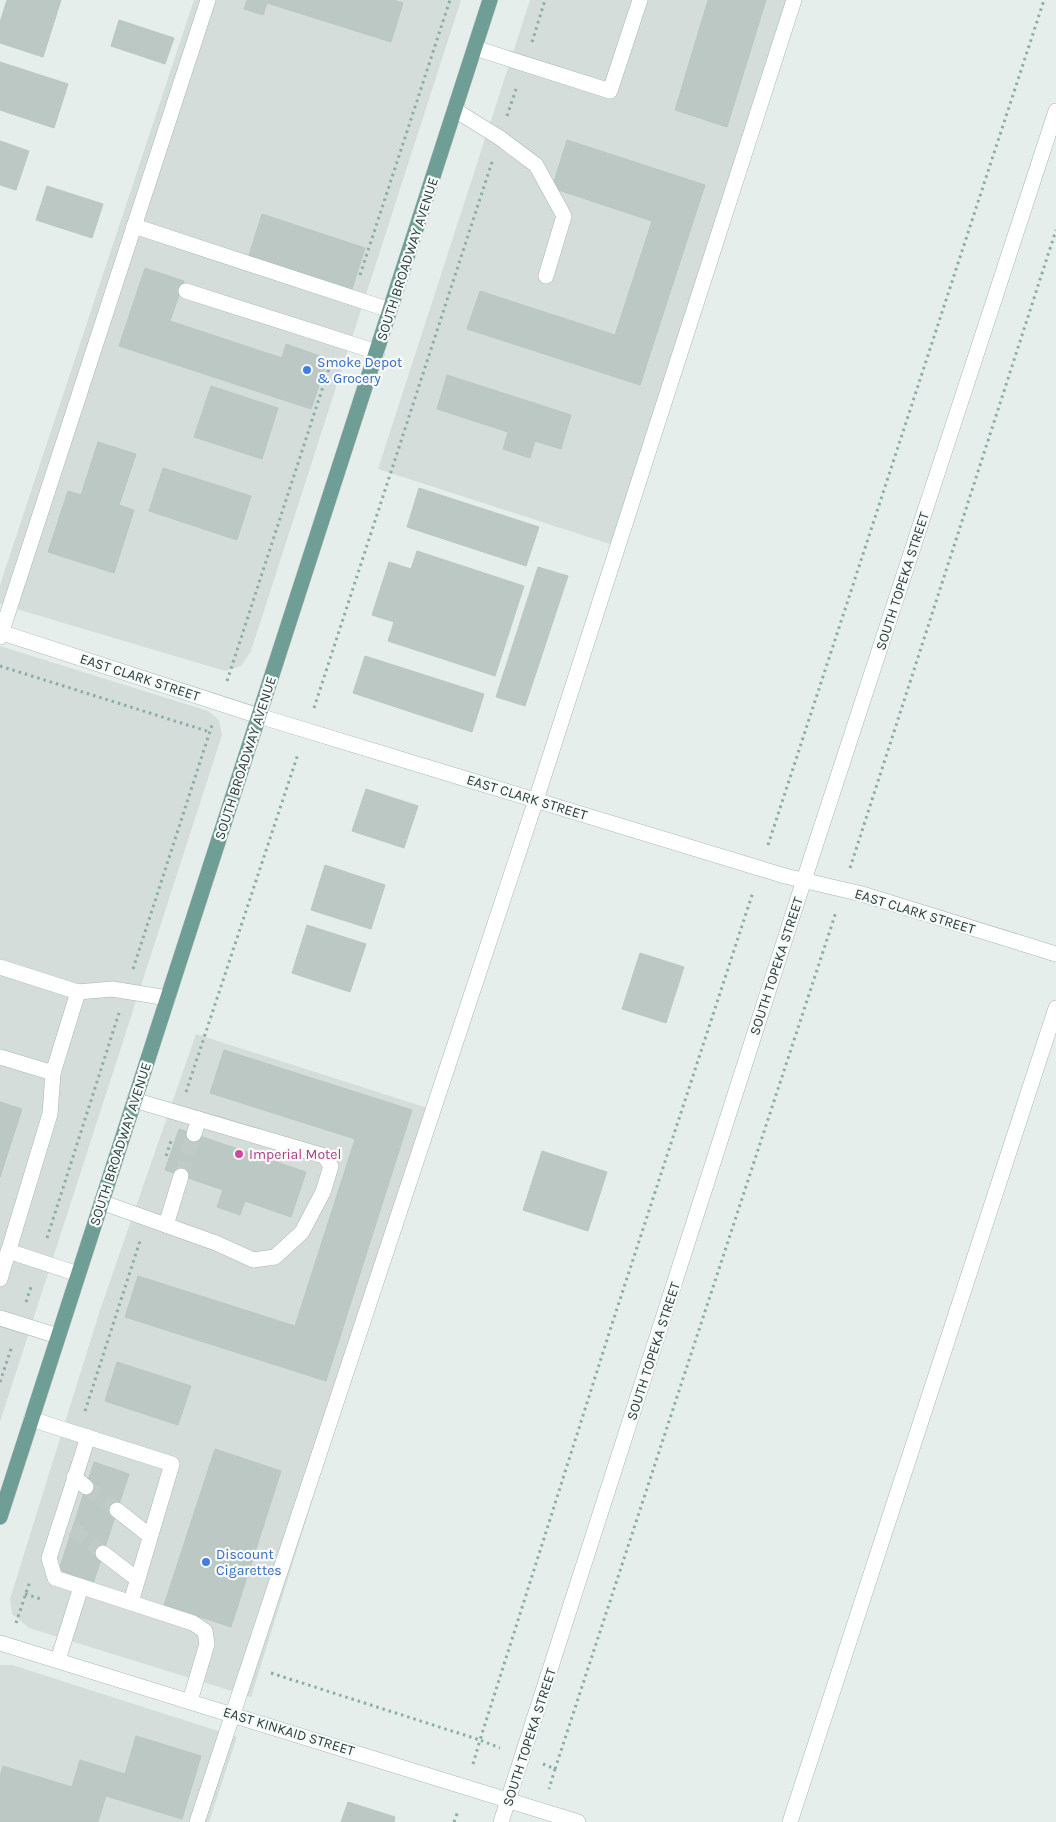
<svg xmlns="http://www.w3.org/2000/svg" width="1056" height="1822" viewBox="0 0 1056 1822" font-family="Karla,sans-serif">
  <style>
    .built { fill: #d4ddda }
    .building { fill: #bcc8c4; stroke: #b9c7c2 }
    .lines { fill: none; stroke-linecap: round; stroke-linejoin: round }
    .minor-tunnel { stroke: #c0cbc7; stroke-width: 15; stroke-dasharray: 15 8; stroke-linecap: butt }
    .minor-casing { stroke: #a9b6b2; stroke-width: 16 }
    .major-casing { stroke: #c3c9c8; stroke-width: 16 }
    .path { stroke: #8aaea5; stroke-width: 3; stroke-dasharray: 2.5 4; stroke-linecap: butt }
    .minor { stroke: #fff; stroke-width: 15 }
    .major { stroke: #6f9e96; stroke-width: 15 }
    .shop-dot { fill: #3f7fe0; stroke: #f7faf9; stroke-width: 2 }
    .hotel-dot { fill: #d1479c; stroke: #f7faf9; stroke-width: 2 }
    .labels { text-anchor: middle; stroke-width: 4.5; stroke-linejoin: round; paint-order: stroke }
    .street-label { font-size: 14px; fill: #273e39; stroke: #f7faf9 }
    .shop-label { font-size: 14px; fill: #366cbe; stroke: #f7faf9; text-anchor: start }
    .hotel-label { font-size: 14px; fill: #b23c85; stroke: #f7faf9; text-anchor: start }
  </style>
  <rect width="100%" height="100%" fill="#e6eeeb"/>
  <!-- built -->
  <g class="built">
    <polygon points="194,0 461,0 251,651 241,666 225,671 0,604 0,585"/>
    <polygon points="530,0 791,0 616,546 378,469"/>
    <polygon points="0,646 208,711 219,720 222,735 0,1422"/>
    <polygon points="196,1034 434,1110 251,1697 29,1628 12,1614 10,1599 100,1310"/>
    <polygon points="0,1665 12,1665 237,1737 209,1822 0,1822"/>
  </g>
  <!-- building -->
  <g class="building">
    <polygon points="7,0 61,0 43,57 0,43 0,22"/>
    <polygon points="247,0 393,0 403,3 391,42 267,3 263,15 244,9"/>
    <polygon points="708,0 766,0 727,127 675,110"/>
    <polygon points="119,20 174,38 165,64 111,46"/>
    <polygon points="0,62 68,84 54,128 0,110"/>
    <polygon points="567,140 705,185 640,385 467,329 480,291 615,335 652,221 552,188"/>
    <polygon points="0,141 29,151 16,190 0,185"/>
    <polygon points="47,186 103,204 92,238 36,220"/>
    <polygon points="262,214 365,248 352,289 249,255"/>
    <polygon points="145,268 184,281 170,321 282,358 286,344 328,359 311,409 119,346"/>
    <polygon points="447,375 571,415 561,449 535,441 530,458 503,449 508,432 437,409"/>
    <polygon points="211,386 278,408 262,459 194,437"/>
    <polygon points="98,442 136,454 119,505 134,510 114,573 48,552 68,491 81,495"/>
    <polygon points="163,468 251,496 237,540 149,511"/>
    <polygon points="419,488 539,527 526,566 407,527"/>
    <polygon points="417,551 524,586 495,676 388,641 394,622 372,615 389,562 411,569"/>
    <polygon points="538,567 568,576 525,706 496,697"/>
    <polygon points="365,656 484,694 472,732 353,693"/>
    <polygon points="366,789 418,806 404,848 352,831"/>
    <polygon points="325,865 385,885 371,929 311,910"/>
    <polygon points="307,925 366,944 350,992 292,973"/>
    <polygon points="640,953 684,967 666,1023 622,1009"/>
    <polygon points="224,1050 412,1110 326,1381 125,1317 138,1276 295,1326 355,1139 210,1093"/>
    <polygon points="0,1102 22,1109 0,1177"/>
    <polygon points="179,1129 306,1172 291,1217 245,1201 240,1215 217,1207 223,1190 165,1170"/>
    <polygon points="542,1151 607,1172 588,1231 523,1210"/>
    <polygon points="117,1362 191,1386 178,1425 105,1401"/>
    <polygon points="215,1449 281,1471 231,1627 164,1605"/>
    <polygon points="94,1462 129,1474 93,1584 58,1573"/>
    <polygon points="136,1736 201,1756 182,1819 106,1796 98,1822 0,1822 0,1776 3,1766 72,1787 80,1760 125,1774"/>
    <polygon points="348,1802 395,1817 394,1822 341,1822"/>
  </g>
  <g class="lines">
    <!-- minor-tunnel -->
    <g class="minor-tunnel">
      <polyline points="181,1176 194,1134"/>
      <polyline points="86,1487 117,1510"/>
      <polyline points="73,1529 103,1553"/>
    </g>
    <defs>
      <g id="minor">
        <polyline points="475,48 610,91 640,0"/>
        <polyline points="455,110 500,138 536,165 564,216 546,276"/>
        <polyline points="134,226 390,310"/>
        <polyline points="186,291 377,352"/>
        <polyline points="0,632 259,716 785,876 862,894 1056,954"/>
        <polyline points="0,637 208,0"/>
        <polyline points="0,967 78,992 53,1073 50,1114 0,1279"/>
        <polyline points="78,992 112,989 168,998"/>
        <polyline points="0,1057 53,1073"/>
        <polyline points="194,1134 199,1119"/>
        <polyline points="101,1202 216,1243 253,1260 275,1257 302,1232 323,1192 331,1166 324,1156 134,1100"/>
        <polyline points="166,1225 181,1176"/>
        <polyline points="8,1251 78,1274"/>
        <polyline points="0,1318 58,1336"/>
        <polyline points="31,1419 172,1464 131,1602"/>
        <polyline points="88,1437 49,1558 55,1578 193,1623 205,1631 207,1644 190,1701"/>
        <polyline points="74,1477 86,1487"/>
        <polyline points="117,1510 150,1536"/>
        <polyline points="103,1553 137,1579"/>
        <polyline points="0,1643 578,1822"/>
        <polyline points="58,1660 81,1587"/>
        <polyline points="197,1822 536,800 794,0"/>
        <polyline points="501,1822 804,880 1056,111"/>
        <polyline points="790,1822 1056,1008"/>
      </g>
      <polyline id="major" points="0,1517 490,0"/>
    </defs>
    <!-- minor casing -->
    <use href="#minor" class="minor-casing"/>
    <!-- major casing -->
    <use href="#major" class="major-casing"/>
    <!-- path -->
    <g class="path">
      <polyline points="532,42 545,0"/>
      <polyline points="507,116 517,86"/>
      <polyline points="360,275 450,0"/>
      <polyline points="0,666 210,732"/>
      <polyline points="227,681 331,362"/>
      <polyline points="314,708 492,162"/>
      <polyline points="768,845 1044,0"/>
      <polyline points="850,868 1056,230"/>
      <polyline points="133,969 212,725"/>
      <polyline points="186,1092 298,754"/>
      <polyline points="166,1156 171,1141"/>
      <polyline points="47,1238 119,1013"/>
      <polyline points="26,1302 32,1284"/>
      <polyline points="0,1382 12,1346"/>
      <polyline points="85,1411 140,1241"/>
      <polyline points="25,1594 41,1599"/>
      <polyline points="16,1623 30,1581"/>
      <polyline points="271,1673 480,1740 612,1324 753,892"/>
      <polyline points="473,1764 480,1740 500,1748"/>
      <polyline points="543,1764 555,1769 549,1789"/>
      <polyline points="555,1769 836,912"/>
      <polyline points="454,1822 458,1811"/>
    </g>
    <!-- minor -->
    <use href="#minor" class="minor"/>
    <!-- major -->
    <use href="#major" class="major"/>
  </g>
  <!-- markers -->
  <g class="shop-dot">
    <circle cx="307" cy="370" r="5"/>
    <circle cx="206" cy="1562" r="5"/>
  </g>
  <circle class="hotel-dot" cx="239" cy="1154" r="5"/>
  <g class="labels">
    <!-- street labels -->
    <g class="street-label">
      <text transform="translate(407 259) rotate(-72)" y="5">SOUTH BROADWAY AVENUE</text>
      <text transform="translate(902 581) rotate(-72)" y="5">SOUTH TOPEKA STREET</text>
      <text transform="translate(140 677) rotate(18)" y="5">EAST CLARK STREET</text>
      <text transform="translate(245 758) rotate(-72)" y="5">SOUTH BROADWAY AVENUE</text>
      <text transform="translate(527 797) rotate(17)" y="5">EAST CLARK STREET</text>
      <text transform="translate(915 911) rotate(17)" y="5">EAST CLARK STREET</text>
      <text transform="translate(776 966) rotate(-72)" y="5">SOUTH TOPEKA STREET</text>
      <text transform="translate(120 1144) rotate(-72)" y="5">SOUTH BROADWAY AVENUE</text>
      <text transform="translate(653 1351) rotate(-72)" y="5">SOUTH TOPEKA STREET</text>
      <text transform="translate(289 1731) rotate(17)" y="5">EAST KINKAID STREET</text>
      <text transform="translate(529 1737) rotate(-72)" y="5">SOUTH TOPEKA STREET</text>
    </g>
    <!-- shop labels -->
    <g class="shop-label">
      <text x="317" y="367">Smoke Depot<tspan x="317" dy="16">&amp; Grocery</tspan></text>
      <text x="216" y="1559">Discount<tspan x="216" dy="16">Cigarettes</tspan></text>
    </g>
    <!-- hotel labels -->
    <g class="hotel-label">
      <text x="249" y="1159">Imperial Motel</text>
    </g>
  </g>
</svg>
